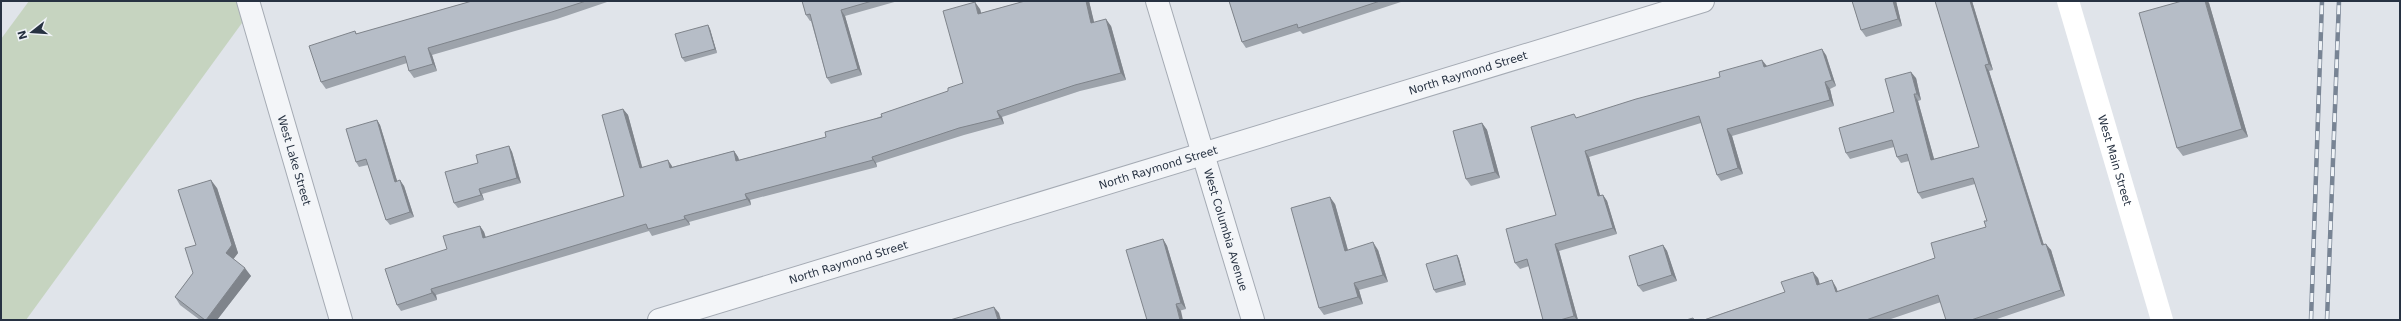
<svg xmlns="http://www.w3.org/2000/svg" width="2401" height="321" viewBox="0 0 2401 321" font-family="'DejaVu Sans',sans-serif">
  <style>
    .green { fill: #c6d4c0 }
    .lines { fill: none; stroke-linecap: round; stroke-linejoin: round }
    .street-casing { stroke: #a5abb4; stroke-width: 24 }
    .street { stroke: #f3f5f8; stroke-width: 22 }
    .secondary { stroke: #fff; stroke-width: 22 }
    .rail-casing { stroke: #788494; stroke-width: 4.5 }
    .rail { stroke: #eff3f7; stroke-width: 3; stroke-dasharray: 9; stroke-linecap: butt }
    .wall { fill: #9da3ab }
    .shaded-wall { fill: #7f848b }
    .building { fill: #b6bdc7; stroke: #7f848b }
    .labels { text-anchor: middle; stroke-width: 3; stroke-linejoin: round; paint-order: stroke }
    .street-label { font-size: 11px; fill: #273242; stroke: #eff3f7 }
  </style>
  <rect width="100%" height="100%" fill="#e0e4ea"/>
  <!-- green -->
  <polygon class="green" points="29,1 258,1 26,320 1,320 1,39"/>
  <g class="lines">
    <defs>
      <g id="street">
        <path id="s1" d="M248 1 341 320"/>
        <path id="s2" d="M1157 1 1253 320"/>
        <path id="s3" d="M659 320 1703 1"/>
      </g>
    </defs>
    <!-- street casing -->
    <use href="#street" class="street-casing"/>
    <!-- street -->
    <use href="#street" class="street"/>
    <!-- secondary -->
    <path class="secondary" id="s4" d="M2068 1 2162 320"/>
    <defs>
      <g id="rail">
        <polyline points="2311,320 2322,1"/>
        <polyline points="2327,320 2339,1"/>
      </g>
    </defs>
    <!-- rail casing -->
    <use href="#rail" class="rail-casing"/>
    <!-- rail -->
    <use href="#rail" class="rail"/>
  </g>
  <!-- wall -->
  <g class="wall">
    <polygon points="472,1 610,1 557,19 432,55 437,71 414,78 409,71 407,63 326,89 321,82 355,31 357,34"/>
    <polygon points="802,1 898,1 845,16 862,75 831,84 827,78 811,21 810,21 806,15"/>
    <polygon points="1025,1 1089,1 1094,23 1111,26 1126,80 1080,91 1002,117 1004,124 964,135 876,163 877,167 750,200 751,205 689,222 690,225 652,236 649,231 436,295 437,300 401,311 397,305 447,249 480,226 484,232 486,238 624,196 623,109 628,115 642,167 672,166 672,167 734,151 738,157 739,160 826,137 948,91 963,83 980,9 981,13"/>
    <polygon points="1229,1 1404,1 1303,34 1300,31 1246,48 1242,42"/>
    <polygon points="1852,1 1896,1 1902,26 1866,37 1861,30"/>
    <polygon points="1935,1 1972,1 1993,70 1989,71 2044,245 2051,250 2065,296 1994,320 1946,320 1941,302 1888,320 1703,320 1785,292 1818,278 1819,284 1836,287 1838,292 1935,258 1986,227 1987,221 1975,184 1922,199 1918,193 1909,161 1901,163 1897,157 1894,147 1850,159 1846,153 1894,112 1916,78 1921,100 1918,101 1934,159 1979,147"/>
    <polygon points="2209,3 2248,137 2183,156 2177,148"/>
    <polygon points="708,25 710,29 717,53 685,62 682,58"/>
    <polygon points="1826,55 1836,86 1830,89 1834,106 1732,136 1743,174 1721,181 1717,175 1701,123 1589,157 1600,195 1603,195 1607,201 1617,234 1559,251 1578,320 1543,320 1529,266 1520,269 1515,263 1556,215 1577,118 1767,66"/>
    <polygon points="377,120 380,125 397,181 404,186 414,217 390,225 386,220 368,165 359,167 356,162"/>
    <polygon points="1482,123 1487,130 1500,178 1471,186 1466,179"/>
    <polygon points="509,146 512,152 521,183 482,194 484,200 458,208 454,203"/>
    <polygon points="217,188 238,253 233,259 251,276 217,320 200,320 180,305 175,297 193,273 196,245"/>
    <polygon points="1335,204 1348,250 1378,250 1388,282 1359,290 1363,304 1324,315 1319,308"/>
    <polygon points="1163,239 1167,246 1186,309 1147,320"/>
    <polygon points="1663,245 1667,251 1677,281 1643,292 1638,286"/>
    <polygon points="1457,255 1459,259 1466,285 1436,293 1434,290"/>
  </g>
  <!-- shaded-wall -->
  <g class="shaded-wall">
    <polygon points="1086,1 1089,1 1096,30 1091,23"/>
    <polygon points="1893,1 1896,1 1902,26 1898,19"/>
    <polygon points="1970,1 1972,1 1993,70 1989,64"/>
    <polygon points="2205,1 2208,1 2209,3 2248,137 2242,129"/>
    <polygon points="975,2 980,9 983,20 978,14"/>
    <polygon points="841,10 845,16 862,75 858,69"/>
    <polygon points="1106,19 1111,26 1126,80 1121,73"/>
    <polygon points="708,25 710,29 717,53 715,49"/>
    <polygon points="428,48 432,55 437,71 433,64"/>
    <polygon points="1822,49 1826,55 1836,86 1832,80"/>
    <polygon points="1762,60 1767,66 1764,67"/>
    <polygon points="1985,65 1989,71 2046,252 2042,245"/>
    <polygon points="1911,72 1916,78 1921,100 1917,94"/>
    <polygon points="1825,82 1830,89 1834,106 1830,100"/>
    <polygon points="1914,94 1918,101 1936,166 1931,160"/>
    <polygon points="623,109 628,115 644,174 640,168"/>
    <polygon points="997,111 1002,117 1004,124 1000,118"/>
    <polygon points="377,120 380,125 399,187 395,182"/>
    <polygon points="1482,123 1487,130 1500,178 1495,172"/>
    <polygon points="1727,129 1732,136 1743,174 1738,168"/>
    <polygon points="509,146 512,152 521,183 517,178"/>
    <polygon points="734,151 738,157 741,167 736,161"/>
    <polygon points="1585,151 1589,157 1602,202 1598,196"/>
    <polygon points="872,157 876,163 877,167 873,160"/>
    <polygon points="668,160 672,166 674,174 670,168"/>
    <polygon points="211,180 217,188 238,253 232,261 226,253"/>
    <polygon points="400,180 404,186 414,217 410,212"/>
    <polygon points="479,189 482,194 484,200 481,195"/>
    <polygon points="745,194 750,200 751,205 747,199"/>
    <polygon points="1603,195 1607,201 1617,234 1613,228"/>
    <polygon points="1330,197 1335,204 1350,258 1345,251"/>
    <polygon points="684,216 689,222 690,225 685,219"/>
    <polygon points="480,226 484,232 488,245 483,238"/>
    <polygon points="1163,239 1167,246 1186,309 1181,303"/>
    <polygon points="1373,242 1378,250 1388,282 1383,275"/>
    <polygon points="1555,244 1559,251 1578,320 1577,320 1574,316"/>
    <polygon points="2046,244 2051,250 2065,296 2061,290"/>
    <polygon points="1663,245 1667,251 1677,281 1672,275"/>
    <polygon points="1457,255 1459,259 1466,285 1464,281"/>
    <polygon points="245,268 251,276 217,320 206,320"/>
    <polygon points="1813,272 1818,278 1822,291 1817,285"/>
    <polygon points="1832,280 1836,287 1840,299 1836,292"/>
    <polygon points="1354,283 1359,290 1363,304 1358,297"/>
    <polygon points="431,289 436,295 437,300 432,293"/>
    <polygon points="1176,304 1181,311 1183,320 1180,320"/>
    <polygon points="994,307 999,313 1001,320 998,320"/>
  </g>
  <!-- building -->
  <g class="building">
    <polygon points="472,1 586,1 552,12 428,48 433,64 409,71 405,56 321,82 309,46 355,31 356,34"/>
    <polygon points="802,1 872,1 841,10 858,69 827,78 810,14 806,15"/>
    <polygon points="1025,1 1086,1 1091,23 1106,19 1121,73 1075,85 997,111 1000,118 959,128 872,157 873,160 745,194 747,199 684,216 685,219 648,229 646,224 431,289 432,293 397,305 385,269 447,249 443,236 480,226 483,238 624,196 602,115 623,109 640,168 668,160 670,168 734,151 736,161 826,137 825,132 882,117 881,114 948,91 948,88 963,83 943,11 975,2 978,14"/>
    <polygon points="1229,1 1380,1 1298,28 1297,24 1242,42"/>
    <polygon points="1852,1 1893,1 1898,19 1861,30"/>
    <polygon points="1935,1 1970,1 1989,64 1985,65 2042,245 2046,244 2061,290 1971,320 1946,320 1938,295 1866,320 1704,320 1785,292 1781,282 1813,272 1817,285 1832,280 1836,292 1935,258 1931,243 1986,227 1984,221 1987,221 1973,178 1918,193 1907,154 1897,157 1892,140 1846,153 1839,128 1894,112 1885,79 1911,72 1917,94 1914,94 1931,160 1979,147"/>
    <polygon points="2182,1 2205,1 2242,129 2177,148 2139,13"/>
    <polygon points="708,25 715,49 682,58 675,34"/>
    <polygon points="1822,49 1832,80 1825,82 1830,100 1727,129 1738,168 1717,175 1699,116 1585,151 1598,196 1603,195 1613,228 1555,244 1574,316 1560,320 1543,320 1527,259 1515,263 1506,229 1556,215 1531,127 1574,114 1576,118 1636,99 1720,77 1719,72 1762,60 1764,67"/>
    <polygon points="377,120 395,182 400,180 410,212 386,220 366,159 356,162 346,129"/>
    <polygon points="1482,123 1495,172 1466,179 1453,131"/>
    <polygon points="509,146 517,178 479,189 481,195 454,203 445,172 478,163 476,155"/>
    <polygon points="211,180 232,245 226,253 245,268 206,320 205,320 175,297 193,273 185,248 196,245 178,190"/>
    <polygon points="1330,197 1345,251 1373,242 1383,275 1354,283 1358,297 1319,308 1291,208"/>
    <polygon points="1163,239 1181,303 1176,304 1180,320 1147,320 1126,250"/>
    <polygon points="1663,245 1672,275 1638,286 1629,256"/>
    <polygon points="1457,255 1464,281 1434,290 1426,264"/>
    <polygon points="994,307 998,320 950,320"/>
    <polygon points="1693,318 1694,320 1686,320"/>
  </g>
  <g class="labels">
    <!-- street labels -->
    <g class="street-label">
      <text dy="4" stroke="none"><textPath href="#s3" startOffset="846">North Raymond Street</textPath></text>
      <text dy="4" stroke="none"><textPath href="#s4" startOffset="166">West Main Street</textPath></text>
      <text dy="4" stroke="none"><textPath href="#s1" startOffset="166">West Lake Street</textPath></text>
      <text dy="4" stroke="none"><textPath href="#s3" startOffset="522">North Raymond Street</textPath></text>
      <text dy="4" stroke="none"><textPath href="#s2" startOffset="239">West Columbia Avenue</textPath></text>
      <text dy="4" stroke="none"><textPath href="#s3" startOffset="198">North Raymond Street</textPath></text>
    </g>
  </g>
  <!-- border -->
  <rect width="2401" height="321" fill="none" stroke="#273242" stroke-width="4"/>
  <!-- north arrow -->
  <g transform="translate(32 32) rotate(253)" stroke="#eff3f7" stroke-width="3" paint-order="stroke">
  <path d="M0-3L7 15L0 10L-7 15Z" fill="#273242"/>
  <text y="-6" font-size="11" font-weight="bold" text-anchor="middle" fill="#273242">N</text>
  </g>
</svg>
